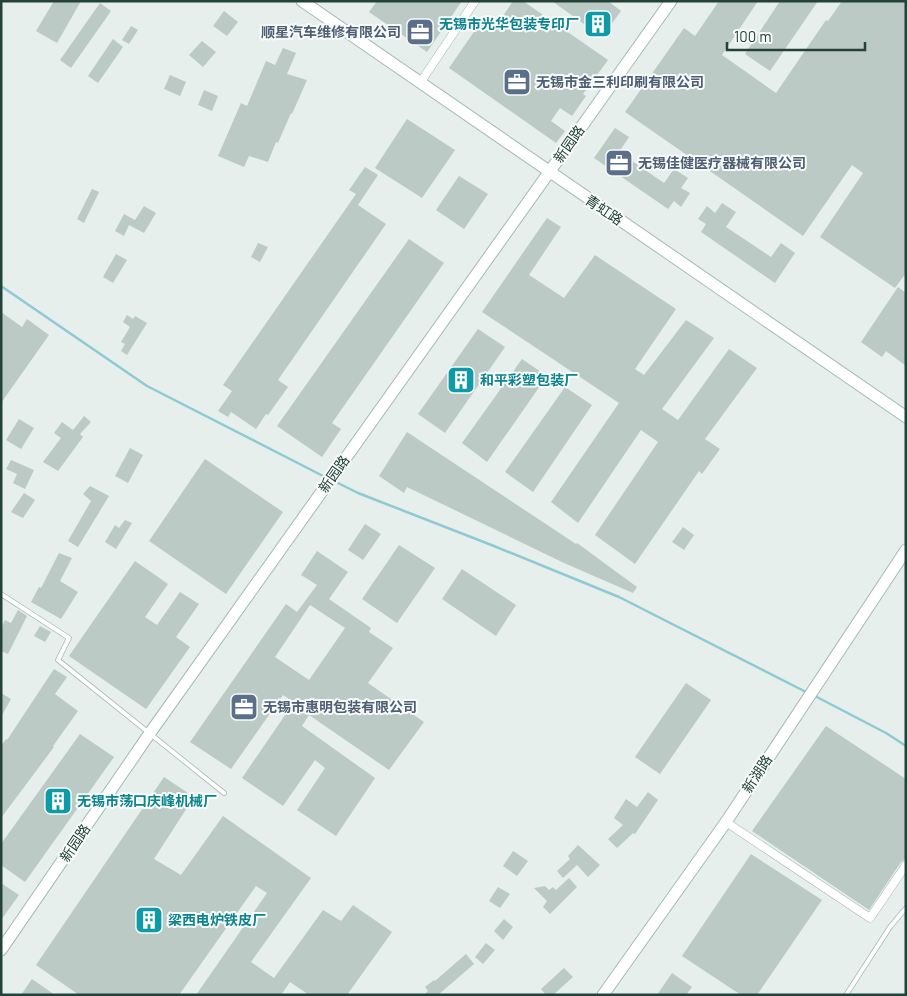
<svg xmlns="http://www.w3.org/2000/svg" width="907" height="996" viewBox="0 0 907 996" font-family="Barlow,'Noto Sans SC',sans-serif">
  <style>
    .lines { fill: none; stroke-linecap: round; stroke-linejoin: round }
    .stream { stroke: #8ec9d4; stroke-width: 2.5 }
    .building { fill: #bbcac4; fill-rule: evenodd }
    .lane-casing { stroke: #a8b8b2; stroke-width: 5.5 }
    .street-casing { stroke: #a8b8b2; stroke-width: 9 }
    .secondary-casing { stroke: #a4bbb3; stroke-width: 13 }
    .lane { stroke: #fff; stroke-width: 4 }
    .street { stroke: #fff; stroke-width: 8 }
    .secondary { stroke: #fff; stroke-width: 11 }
    .labels { text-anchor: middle; stroke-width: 4; stroke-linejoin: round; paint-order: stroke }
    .culture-label { font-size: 14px; font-weight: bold; fill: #0d838f; stroke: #f7fbf9; text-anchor: start }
    .service-label { font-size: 14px; font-weight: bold; fill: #4e5e75; stroke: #f7fbf9; text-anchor: start }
    .street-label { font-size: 14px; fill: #24423a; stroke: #f7fbf9 }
  </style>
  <rect width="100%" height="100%" fill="#e6efeb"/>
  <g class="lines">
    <!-- stream -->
    <g class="stream">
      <polyline points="1,286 147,386 327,478"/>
      <polyline points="334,481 358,493 494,546 619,597 808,693"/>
      <polyline points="813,695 886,733 906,746"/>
    </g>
  </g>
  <!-- building -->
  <g class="building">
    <polygon points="54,1 81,1 57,43 36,31"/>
    <polygon points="377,1 462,1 427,52 369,12"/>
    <polygon points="513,1 523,1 608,60 583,94 586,96 572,116 560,108 551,121 565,131 556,143 449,68 480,23 493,31"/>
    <polygon points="552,1 608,1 621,11 602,37"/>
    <polygon points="719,1 758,1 722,55 776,93 826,20 828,21 842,1 906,1 906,273 895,288 820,237 863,173 852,165 803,236 625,112 684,28 695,36"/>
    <polygon points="780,1 818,1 770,71 745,54"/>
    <polygon points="100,3 111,11 71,68 60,60"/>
    <polygon points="224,11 238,22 227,36 213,26"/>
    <polygon points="131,26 138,30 129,44 122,40"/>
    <polygon points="113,39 123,47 98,83 88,76"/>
    <polygon points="202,41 216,52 203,67 189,55"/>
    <polygon points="283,48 296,53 287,74 307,80 292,114 291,113 278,143 276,142 268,162 249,156 244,167 218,156 241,103 247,106 266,61 275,65"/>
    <polygon points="170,75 186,82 180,96 164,89"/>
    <polygon points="204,90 218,96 212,111 198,105"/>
    <polygon points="407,119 455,150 422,198 375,168"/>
    <polygon points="615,128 629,137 619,152 664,183 674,169 688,178 681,188 690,193 681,207 674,201 668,209 594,158"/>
    <polygon points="365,167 378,175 358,205 386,224 278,380 288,387 268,415 266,414 256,429 231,412 228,417 218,411 232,391 223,385 356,194 349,190"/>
    <polygon points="459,176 488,194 464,229 436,210"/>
    <polygon points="92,189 99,192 84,223 77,219"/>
    <polygon points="722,203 736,212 726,227 771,257 781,243 795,253 775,283 701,232 706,224 698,219 707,206 715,213"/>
    <polygon points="144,206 156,213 144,233 129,225 124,236 115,231 124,214 135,220"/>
    <polygon points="547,218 561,227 529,275 564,298 595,255 676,309 635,369 644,375 686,320 714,338 662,409 678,420 729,349 757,368 705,439 720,449 702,474 699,471 635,564 595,535 658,442 641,430 578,523 551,502 619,403 482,312"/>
    <polygon points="409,239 444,263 332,423 341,429 322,457 277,426"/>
    <polygon points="258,243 268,247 260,262 251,257"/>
    <polygon points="116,254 127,260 113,283 103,277"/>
    <polygon points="898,287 906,293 906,366 886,351 882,357 861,342"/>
    <polygon points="1,312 22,327 27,319 49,335 1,403"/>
    <polygon points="127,315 133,319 135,316 147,323 127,355 121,351 125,344 121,342 130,327 123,322"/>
    <polygon points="478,329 505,347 445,433 418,414"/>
    <polygon points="522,359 547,376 487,462 462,443"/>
    <polygon points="565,387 592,405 533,492 505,472"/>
    <polygon points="84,416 91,422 80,434 83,437 58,471 43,462 61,438 54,433 62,422 73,430"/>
    <polygon points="19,419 34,428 21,449 6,440"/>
    <polygon points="407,432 576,544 577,543 637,587 633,593 564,563 407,487 404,493 379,476"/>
    <polygon points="130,448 143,455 128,483 115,476"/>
    <polygon points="205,459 283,512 226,594 149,541"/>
    <polygon points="11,460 34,470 25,489 13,483 17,474 6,469"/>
    <polygon points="90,486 109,496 78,547 68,541 91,501 83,494"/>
    <polygon points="24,493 35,500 23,518 11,512"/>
    <polygon points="125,520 132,523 116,549 105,542 115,525 119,528"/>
    <polygon points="365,524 381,534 363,560 348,550"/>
    <polygon points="683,527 694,535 684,550 672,542"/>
    <polygon points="399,545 435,568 397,623 362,599"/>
    <path d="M317 551 348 572 329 599 371 628 369 632 393 648 368 683 424 722 389 770 309 715 302 726 375 778 336 836 297 810 325 768 315 760 283 806 242 778 294 702 283 695 231 769 190 742 286 604 297 612 317 585 301 575ZM310 605 345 628 309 680 275 657Z"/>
    <polygon points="59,553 72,558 60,581 78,592 61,619 31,602 39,587 41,588"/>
    <polygon points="135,561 168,584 145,617 157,625 180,592 199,604 176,637 190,647 146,709 69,656"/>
    <polygon points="462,569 516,605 496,636 442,599"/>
    <polygon points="18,610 27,616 8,654 1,651 1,628 5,620 11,623"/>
    <polygon points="40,626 51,632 45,642 34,636"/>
    <polygon points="54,669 67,677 55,694 78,711 53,746 54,747 1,818 1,746 6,739 7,740"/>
    <polygon points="686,683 711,700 660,774 635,757"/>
    <polygon points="1,693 11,699 1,717"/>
    <polygon points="826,726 906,779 906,859 901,862 869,910 752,831"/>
    <polygon points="80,734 114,757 25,882 1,865 1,844"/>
    <polygon points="164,777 194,797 154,859 181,875 223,816 311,878 251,962 274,978 323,910 341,921 353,905 392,932 347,995 309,995 290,982 281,995 196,995 267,893 256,886 179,995 79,995 36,965"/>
    <polygon points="648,792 658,800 635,834 633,833 617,848 608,839 623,825 614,818 626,799 637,807"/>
    <polygon points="578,845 600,865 588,877 577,865 563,878 557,871 570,859 568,856"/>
    <polygon points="513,851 528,861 517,876 503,866"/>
    <polygon points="751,854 822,900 757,995 741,995 682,956"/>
    <polygon points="569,878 577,887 550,914 543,907 547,901 534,888 545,886 549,890 553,887 556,890"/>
    <polygon points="1,883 19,895 1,920"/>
    <polygon points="498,887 510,894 500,908 489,901"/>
    <polygon points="504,919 513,927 503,940 494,931"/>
    <polygon points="486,943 495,950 483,964 475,957"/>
    <polygon points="466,954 474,964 438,995 424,995 428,991 425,987 434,980 435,981"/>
    <polygon points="564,968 573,977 553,995 546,995 541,989"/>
    <polygon points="672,973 692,987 686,995 657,995"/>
    <polygon points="32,979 55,995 21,995"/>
  </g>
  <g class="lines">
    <defs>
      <g id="lane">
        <polyline points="1,594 69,638 58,660 224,793"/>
        <polyline points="846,995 890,927 906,908"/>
      </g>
      <g id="street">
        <polyline points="420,83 475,1"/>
        <polyline points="726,822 870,918 906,865"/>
      </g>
      <g id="secondary">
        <polyline points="302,1 906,417"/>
        <polyline points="1,950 150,733 671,1"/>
        <polyline points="603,995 726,822 906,550"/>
      </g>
    </defs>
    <!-- lane casing -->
    <use href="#lane" class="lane-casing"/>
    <!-- street casing -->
    <use href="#street" class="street-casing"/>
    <!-- secondary casing -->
    <use href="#secondary" class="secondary-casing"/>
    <!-- lane -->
    <use href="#lane" class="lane"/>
    <!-- street -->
    <use href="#street" class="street"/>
    <!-- secondary -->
    <use href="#secondary" class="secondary"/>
  </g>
  <!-- icons -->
  <defs>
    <symbol id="building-square" viewBox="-11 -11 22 22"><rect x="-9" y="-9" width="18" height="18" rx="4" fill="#0f9aa8" stroke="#f7fbf9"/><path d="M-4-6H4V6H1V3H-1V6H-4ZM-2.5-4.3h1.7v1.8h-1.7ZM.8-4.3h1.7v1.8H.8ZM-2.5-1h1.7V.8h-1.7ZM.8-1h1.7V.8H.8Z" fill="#fff"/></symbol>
    <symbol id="office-square" viewBox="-11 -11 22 22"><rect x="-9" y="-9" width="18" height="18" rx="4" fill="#5c6f8a" stroke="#f7fbf9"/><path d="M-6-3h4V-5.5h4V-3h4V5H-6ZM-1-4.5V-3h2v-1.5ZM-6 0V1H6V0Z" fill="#fff"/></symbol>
  </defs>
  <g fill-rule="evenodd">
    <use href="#building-square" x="582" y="8" width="32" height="32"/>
    <use href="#office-square" x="404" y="16" width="32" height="32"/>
    <use href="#office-square" x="501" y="66" width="32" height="32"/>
    <use href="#office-square" x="603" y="147" width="32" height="32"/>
    <use href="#building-square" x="445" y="364" width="32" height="32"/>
    <use href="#office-square" x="228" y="691" width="32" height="32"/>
    <use href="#building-square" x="42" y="785" width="32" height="32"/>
    <use href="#building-square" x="133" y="904" width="32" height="32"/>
  </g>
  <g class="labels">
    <!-- culture labels -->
    <g class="culture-label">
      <text x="579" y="29" text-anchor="end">无锡市光华包装专印厂</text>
      <text x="480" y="385">和平彩塑包装厂</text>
      <text x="77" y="806">无锡市荡口庆峰机械厂</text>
      <text x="168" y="925">梁西电炉铁皮厂</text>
    </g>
    <!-- service labels -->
    <g class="service-label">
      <text x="401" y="37" text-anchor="end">顺星汽车维修有限公司</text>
      <text x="536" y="87">无锡市金三利印刷有限公司</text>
      <text x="638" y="168">无锡佳健医疗器械有限公司</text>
      <text x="263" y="712">无锡市惠明包装有限公司</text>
    </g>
    <!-- street labels -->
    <g class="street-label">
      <text transform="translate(569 144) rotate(-55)" y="5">新园路</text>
      <text transform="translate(604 210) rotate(34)" y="5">青虹路</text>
      <text transform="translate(334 474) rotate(-55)" y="5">新园路</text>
      <text transform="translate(757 774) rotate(-57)" y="5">新湖路</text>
      <text transform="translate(75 843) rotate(-56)" y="5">新园路</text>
    </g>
  </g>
  <!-- border -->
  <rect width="907" height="996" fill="none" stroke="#24423a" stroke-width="5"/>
  <!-- scale -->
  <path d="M727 42v8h138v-8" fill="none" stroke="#24423a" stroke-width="2.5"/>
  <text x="734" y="42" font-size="15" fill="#24423a" stroke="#f7fbf9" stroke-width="4" paint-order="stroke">100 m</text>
</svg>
